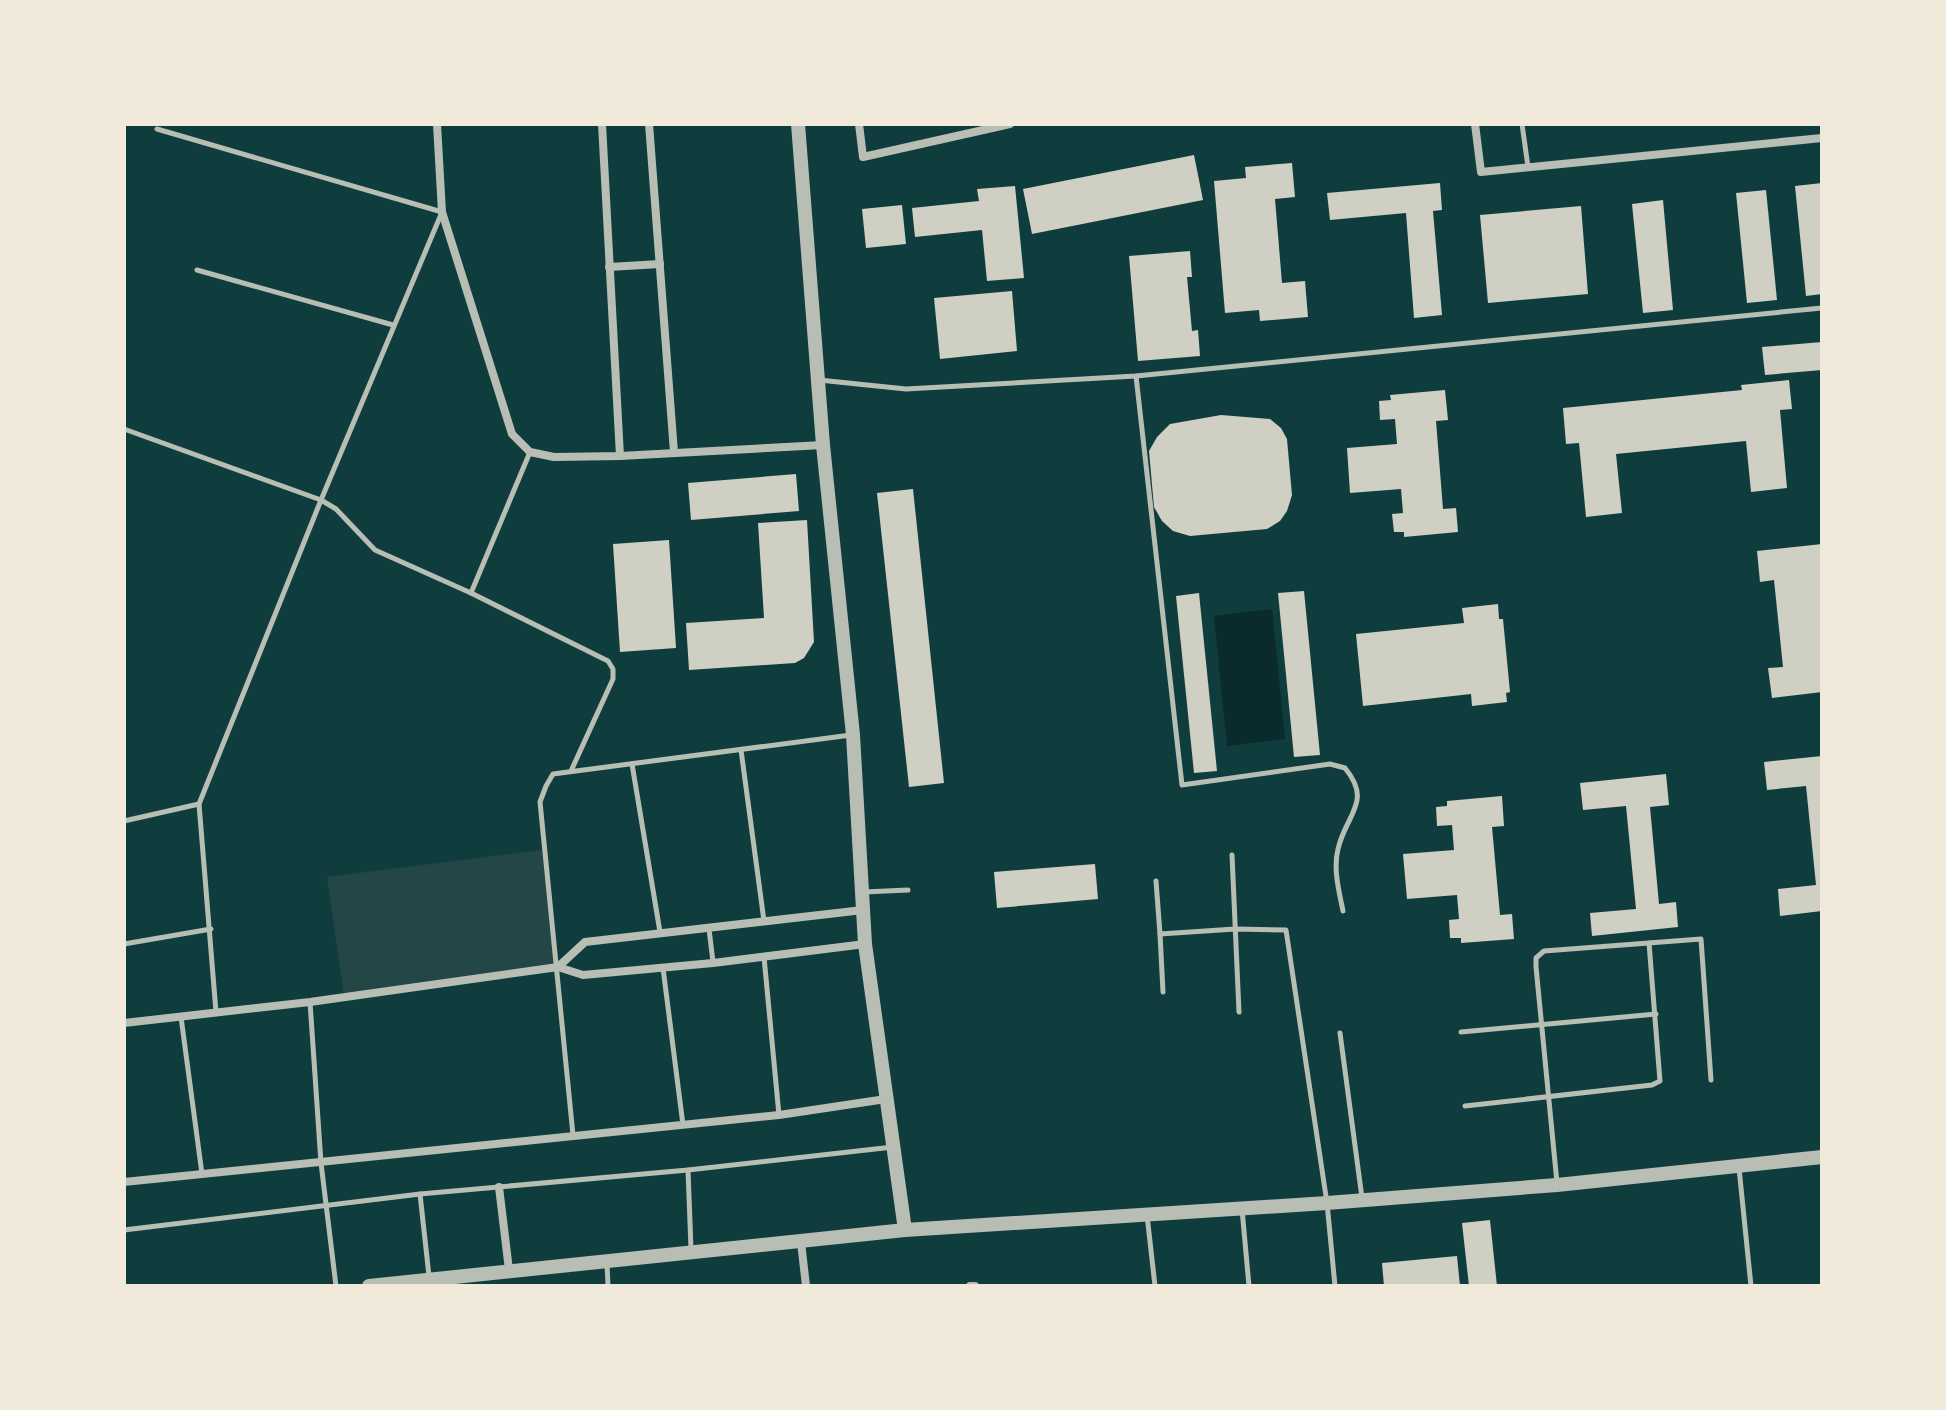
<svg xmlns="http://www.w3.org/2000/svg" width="1946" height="1410" viewBox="0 0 1946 1410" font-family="Signika,sans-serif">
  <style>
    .green { fill: #244646 }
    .water { fill: #0a2a2b }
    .building { fill: #cfcfc3 }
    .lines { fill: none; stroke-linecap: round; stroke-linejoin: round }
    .service { stroke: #b8beb3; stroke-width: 5 }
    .minor { stroke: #b8beb3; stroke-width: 8 }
    .tertiary { stroke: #b8beb3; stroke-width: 14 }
  </style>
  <rect width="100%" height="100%" fill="#0f3d3e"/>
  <!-- green -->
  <polygon class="green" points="542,850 555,964 344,995 327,877"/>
  <!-- water -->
  <polygon class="water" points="1272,609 1285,739 1227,746 1214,616"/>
  <!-- building -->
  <g class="building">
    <polygon points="1194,155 1203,200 1032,234 1023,189"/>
    <polygon points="1292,163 1295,197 1275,199 1282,283 1305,281 1308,317 1260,321 1259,310 1225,313 1214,181 1246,178 1245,167"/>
    <polygon points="1440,183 1442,210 1433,211 1442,315 1414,318 1406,213 1330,220 1327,193"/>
    <polygon points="1822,183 1822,294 1806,296 1795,186"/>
    <polygon points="1015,186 1024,278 987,281 982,230 915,237 912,208 979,201 977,189"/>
    <polygon points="1766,190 1777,300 1747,303 1736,193"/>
    <polygon points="1663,200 1673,310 1643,313 1632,204"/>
    <polygon points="902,205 906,244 866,248 862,209"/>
    <polygon points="1581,206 1588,294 1488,303 1480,215"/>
    <polygon points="1190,251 1192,277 1187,277 1192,331 1198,330 1200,356 1138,361 1129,256"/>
    <polygon points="1012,291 1017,351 940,359 934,298"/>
    <polygon points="1822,342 1822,370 1765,375 1762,347"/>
    <polygon points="1789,380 1792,409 1780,410 1787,488 1751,492 1746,441 1616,454 1622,513 1586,517 1579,443 1566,444 1563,408 1742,390 1741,385"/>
    <polygon points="1445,390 1448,420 1436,421 1443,509 1456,508 1458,532 1404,537 1404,532 1394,532 1392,514 1403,513 1401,489 1350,493 1347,448 1397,444 1395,419 1380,420 1379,401 1391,400 1390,395"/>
    <polygon points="1221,415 1270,419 1281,428 1287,439 1292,495 1287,511 1280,521 1267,529 1190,536 1173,531 1162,521 1154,507 1149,451 1157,437 1170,424"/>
    <polygon points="796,474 799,511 691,520 688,483"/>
    <polygon points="913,489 944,783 909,787 877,493"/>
    <polygon points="807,520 814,642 804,658 795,663 689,670 686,623 764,618 758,523"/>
    <polygon points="669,540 676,648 620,652 613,544"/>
    <polygon points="1822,544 1822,692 1772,698 1768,668 1783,667 1774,580 1760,582 1757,551"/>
    <polygon points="1304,591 1320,755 1294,757 1278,593"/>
    <polygon points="1199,593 1217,771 1194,773 1176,596"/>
    <polygon points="1498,604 1499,619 1503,619 1510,692 1506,693 1507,702 1472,706 1471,694 1363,706 1356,634 1464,623 1462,608"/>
    <polygon points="1822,756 1822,911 1780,916 1778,889 1816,885 1806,786 1767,790 1764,762"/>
    <polygon points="1666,774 1669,805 1650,807 1659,904 1676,902 1678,927 1592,936 1590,913 1636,909 1626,806 1583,810 1580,783"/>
    <polygon points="1502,796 1504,826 1492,827 1500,915 1512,914 1514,939 1461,943 1461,938 1450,938 1449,920 1459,919 1457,895 1407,899 1403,854 1454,850 1452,825 1437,826 1436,807 1447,806 1447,801"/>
    <polygon points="1095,864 1098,899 997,908 994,872"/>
    <polygon points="1490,1220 1497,1286 1469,1286 1462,1223"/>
    <polygon points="1457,1256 1460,1286 1384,1286 1382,1263"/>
  </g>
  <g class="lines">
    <!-- service -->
    <g class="service">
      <polyline points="1522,124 1528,167"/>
      <polyline points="157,129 442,212 321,500 199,804 216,1012"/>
      <polyline points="197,270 393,325"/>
      <path d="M1136 376 1182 785 1330 764 1345 768C1373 802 1346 814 1338 849 1333 869 1339 891 1343 911"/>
      <polyline points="819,380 906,389 1136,376 1822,308"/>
      <polyline points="124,429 321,500 336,509 375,550 471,593"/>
      <polyline points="530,452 471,593 608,661 613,669 613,679 571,771"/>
      <polyline points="741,750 764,921"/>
      <polyline points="632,764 660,932"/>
      <polyline points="124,821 199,804"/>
      <polyline points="1232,855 1239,1012"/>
      <polyline points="1156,881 1160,934 1235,929 1286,930 1327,1203 1335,1286"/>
      <polyline points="864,892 908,890"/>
      <polyline points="709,929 713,962"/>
      <polyline points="1160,934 1163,992"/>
      <polyline points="124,944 211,929"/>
      <polyline points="764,957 779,1115"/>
      <polyline points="663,968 683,1125"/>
      <polyline points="310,1002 321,1163 336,1286"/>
      <polyline points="181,1017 202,1174"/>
      <polyline points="1461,1032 1656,1014"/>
      <polyline points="1340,1033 1362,1198"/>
      <polyline points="1465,1106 1652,1085 1660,1081 1649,943"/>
      <polyline points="573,1135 540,802 546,786 553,774 851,735"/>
      <polyline points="1739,1168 1751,1286"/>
      <polyline points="688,1170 691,1249"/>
      <polyline points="1557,1183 1536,967 1536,958 1544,951 1701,939 1711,1080"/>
      <polyline points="420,1194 429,1276"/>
      <polyline points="1242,1209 1249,1286"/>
      <polyline points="1147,1215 1155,1286"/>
      <polyline points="124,1230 420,1194 688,1170 893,1147"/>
      <polyline points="607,1263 608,1286"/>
    </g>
    <!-- minor -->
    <g class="minor">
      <polyline points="437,124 442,212 512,434 530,452 554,457 620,456 823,445"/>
      <polyline points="602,124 620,456"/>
      <polyline points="649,124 674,452"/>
      <polyline points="859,124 863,157 1010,124"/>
      <polyline points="1475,124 1481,172 1822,138"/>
      <polyline points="609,267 660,264"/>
      <polyline points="558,967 585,942 863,910"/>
      <polyline points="124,1023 310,1002 558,967 583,975 713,963 865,944"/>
      <polyline points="124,1182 779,1115 886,1099"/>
      <polyline points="499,1187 509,1270"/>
      <polyline points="801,1242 806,1286"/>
      <polyline points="970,1286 975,1286"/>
    </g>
    <!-- tertiary -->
    <g class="tertiary">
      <polyline points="798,124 823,445 853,735 865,944 905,1230"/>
      <polyline points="369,1286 905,1230 1327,1203 1557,1185 1822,1157"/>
    </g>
  </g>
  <!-- border -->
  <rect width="1946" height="1410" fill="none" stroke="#f1e9da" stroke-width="252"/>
</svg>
